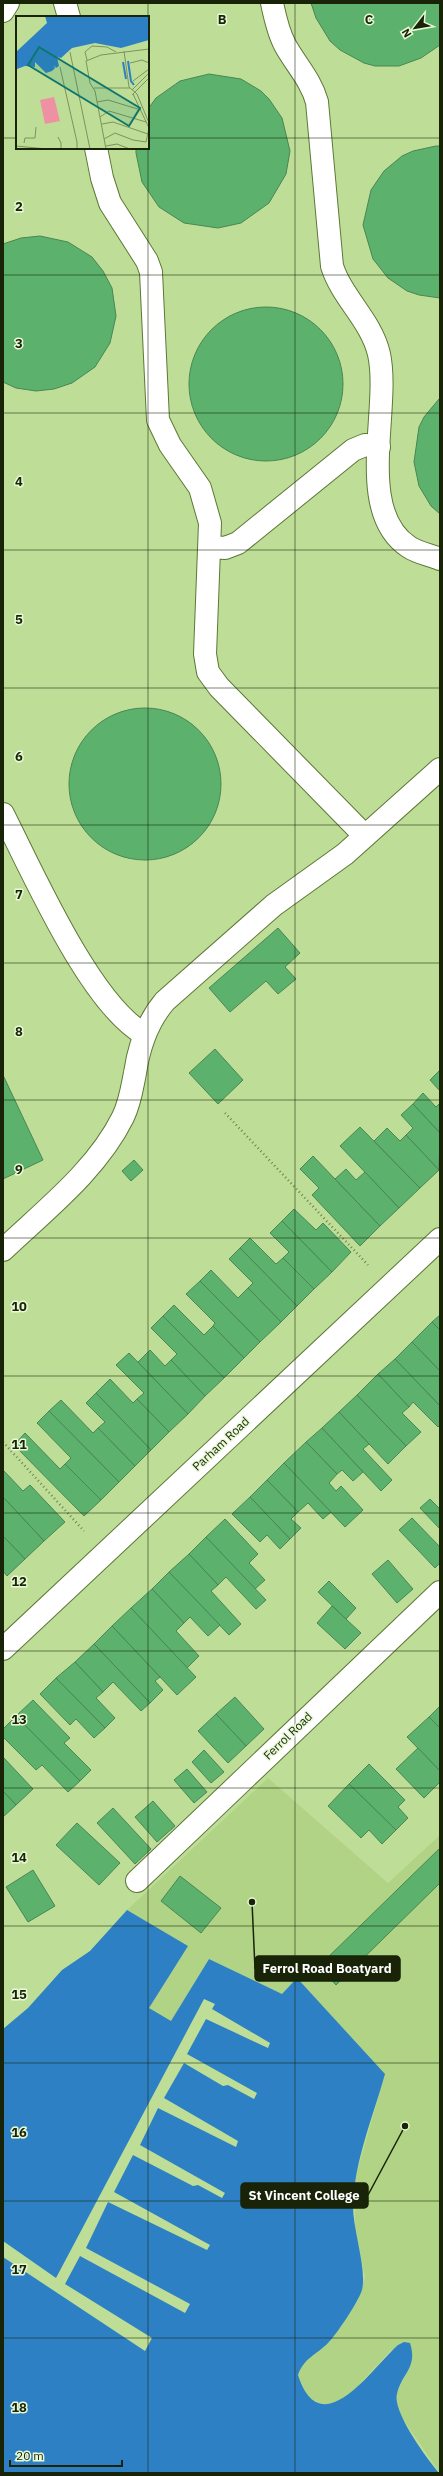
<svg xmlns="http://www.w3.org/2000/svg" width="443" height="2476" viewBox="0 0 443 2476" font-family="'IBM Plex Sans',sans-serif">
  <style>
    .built { fill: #b0d386 }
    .water { fill: #2e80c5 }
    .pier { fill: #bede97 }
    .building { fill: #5cb26c; stroke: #498654 }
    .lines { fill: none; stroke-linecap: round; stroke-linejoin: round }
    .minor-casing { stroke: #5c7836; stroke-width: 24 }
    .path { stroke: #6d8351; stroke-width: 2.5; stroke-dasharray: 1 3; stroke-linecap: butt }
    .minor { stroke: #fff; stroke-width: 22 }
    .grid { fill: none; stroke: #182307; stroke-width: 1; stroke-opacity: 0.55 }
    .labels { text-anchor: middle; stroke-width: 3; stroke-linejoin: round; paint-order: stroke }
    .street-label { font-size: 12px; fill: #182307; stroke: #e8f9d6 }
    .inset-river { fill: none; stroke: #2e80c5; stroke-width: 2 }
    .inset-road { fill: none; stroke: #7c935d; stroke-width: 1 }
    .view { fill: #0f766e; fill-opacity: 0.15; stroke: #0f766e; stroke-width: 2 }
    .inset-edge { fill: none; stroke: #182307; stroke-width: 2 }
    .grid-label { font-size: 13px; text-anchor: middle; font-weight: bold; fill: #182307; stroke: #e8f9d6; stroke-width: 3; stroke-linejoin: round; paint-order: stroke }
    .leader { fill: none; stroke: #182307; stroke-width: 1.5 }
    .callout-dot { fill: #182307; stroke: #e8f9d6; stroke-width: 1.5 }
    .callout { fill: #182307; stroke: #182307; stroke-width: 1.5 }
    .callout-label { font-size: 13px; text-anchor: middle; font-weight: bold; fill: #fff }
  </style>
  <rect width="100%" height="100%" fill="#bede97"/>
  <!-- built -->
  <polygon class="built" points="268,1778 388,1883 440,1835 440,2473 400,2415 396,2402 397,2392 412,2363 391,2350 354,2390 344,2399 332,2404 320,2404 308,2397 298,2375 301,2365 329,2342 358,2300 365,2277 355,2229 355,2179 385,2074 282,1994 209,1959 171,2022 149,2008 187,1946 127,1910"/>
  <!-- water -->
  <path class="water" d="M127 1910 188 1946 149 2008 171 2021 209 1959 282 1994 297 1978 385 2074C373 2117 354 2162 353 2206 353 2231 367 2269 362 2290 359 2301 336 2335 328 2343 316 2355 304 2358 298 2375 321 2446 372 2368 398 2345L404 2342 410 2343C418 2368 402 2373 397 2394 392 2411 427 2459 439 2473H3V2029L28 2008 62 1970 90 1951Z"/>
  <!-- pier -->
  <polygon class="pier" points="204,1999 215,2004 212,2009 270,2043 268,2048 206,2019 187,2054 257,2093 254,2099 228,2085 223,2086 184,2063 164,2098 238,2141 236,2147 158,2108 140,2145 225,2193 222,2198 198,2185 193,2186 133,2155 114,2192 210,2245 207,2250 108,2202 86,2248 190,2304 185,2313 80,2256 65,2284 152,2338 145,2351 3,2257 3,2241 56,2278"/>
  <!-- building -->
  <g class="building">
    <polygon points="311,3 440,3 440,45 421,58 399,66 375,66 364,63 340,50 330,41 316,18"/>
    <polygon points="209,74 241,79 261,91 269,99 282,118 290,151 286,174 269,203 241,223 218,228 184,223 159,207 142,182 136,153 136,148 148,148 148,109 156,98 180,81"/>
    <polygon points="436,146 440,146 440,298 419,295 407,291 388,278 373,259 363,225 371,190 384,171 402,156 413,151"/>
    <polygon points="40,236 68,242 92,257 103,271 112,288 116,316 110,343 95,367 72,383 54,389 36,391 16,388 3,382 3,244 21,238"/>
    <circle cx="266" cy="384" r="77"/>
    <polygon points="439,399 440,398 440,514 431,506 419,486 414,462 419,427 424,417"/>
    <circle cx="145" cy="784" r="76"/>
    <polygon points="278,928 300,953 285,967 296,979 278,994 266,981 230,1012 209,988"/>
    <polygon points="215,1049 243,1080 218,1104 189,1073"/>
    <polygon points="440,1070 440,1091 430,1080"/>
    <polygon points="3,1075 43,1160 3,1179"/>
    <polygon points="423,1093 436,1107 440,1103 440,1133 413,1104"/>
    <polygon points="413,1104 440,1133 439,1170 406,1135 413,1128 401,1115"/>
    <polygon points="360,1127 420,1188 399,1208 340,1146"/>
    <polygon points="387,1128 400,1141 406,1135 439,1170 420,1188 374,1141"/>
    <polygon points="313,1156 380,1226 360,1246 312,1195 319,1188 300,1169"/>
    <polygon points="134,1160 143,1170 131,1181 122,1171"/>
    <polygon points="346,1169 356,1180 365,1172 399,1208 380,1226 335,1179"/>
    <polygon points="294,1209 316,1230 323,1223 351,1252 332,1272 282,1221"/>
    <polygon points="282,1221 332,1272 314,1289 283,1258 289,1252 270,1233"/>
    <polygon points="250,1238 276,1264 283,1258 314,1289 297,1306 240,1248"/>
    <polygon points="240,1248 297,1306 281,1322 248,1288 253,1283 229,1259"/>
    <polygon points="211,1270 238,1298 248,1288 281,1322 260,1342 200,1281"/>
    <polygon points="200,1281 260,1342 244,1358 213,1326 215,1323 186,1294"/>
    <polygon points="174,1305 204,1335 213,1326 244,1358 224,1378 163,1316"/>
    <polygon points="440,1315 440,1330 432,1322"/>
    <polygon points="163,1316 224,1378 205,1396 171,1360 177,1354 151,1328"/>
    <polygon points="432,1322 440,1330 440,1371 412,1342"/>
    <polygon points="412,1342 440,1371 440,1406 395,1359"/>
    <polygon points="150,1350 165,1366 171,1360 205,1396 188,1414 138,1362"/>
    <polygon points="129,1353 188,1414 169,1432 137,1399 144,1393 116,1365"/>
    <polygon points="395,1359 440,1406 440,1425 438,1427 413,1402 409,1407 378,1374"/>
    <polygon points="378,1374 409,1407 402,1413 421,1432 406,1446 357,1395"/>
    <polygon points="110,1379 133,1403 137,1399 169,1432 151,1450 96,1393"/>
    <polygon points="96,1393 151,1450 135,1466 98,1428 105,1422 86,1403"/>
    <polygon points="357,1395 406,1446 388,1464 339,1412"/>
    <polygon points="61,1400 93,1433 98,1428 135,1466 119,1482 49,1411"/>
    <polygon points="49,1411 119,1482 101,1500 65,1464 71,1458 37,1423"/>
    <polygon points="339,1412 369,1444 363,1449 392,1480 381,1491 322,1428"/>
    <polygon points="322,1428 363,1472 353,1481 342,1470 337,1474 306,1442"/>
    <polygon points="25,1433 60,1469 65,1464 101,1500 84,1516 14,1445"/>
    <polygon points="306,1442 337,1474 329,1483 336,1491 341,1486 363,1510 345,1527 284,1463"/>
    <polygon points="284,1463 331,1512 323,1519 308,1503 298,1512 267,1480"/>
    <polygon points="3,1470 23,1491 30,1485 65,1522 44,1541 3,1497"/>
    <polygon points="267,1480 298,1512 291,1519 301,1528 290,1539 250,1497"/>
    <polygon points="3,1497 44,1541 25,1559 3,1536"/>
    <polygon points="250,1497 290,1539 280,1549 267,1535 260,1542 232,1514"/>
    <polygon points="430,1499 440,1509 440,1529 420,1508"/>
    <polygon points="412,1518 440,1547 440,1563 435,1568 399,1530"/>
    <polygon points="225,1519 258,1554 249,1563 265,1580 255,1589 206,1537"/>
    <polygon points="3,1536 25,1559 7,1576 3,1571"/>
    <polygon points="206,1537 266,1600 256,1609 226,1577 218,1585 189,1554"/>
    <polygon points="189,1554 218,1585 211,1591 241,1624 229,1635 169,1572"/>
    <polygon points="388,1560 413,1589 397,1603 372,1574"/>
    <polygon points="169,1572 220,1625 208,1636 190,1617 184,1623 152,1589"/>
    <polygon points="329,1581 356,1608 346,1619 318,1592"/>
    <polygon points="152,1589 184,1623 176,1631 199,1656 187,1668 131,1608"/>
    <polygon points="332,1606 361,1633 345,1649 317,1623"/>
    <polygon points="131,1608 196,1677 177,1695 112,1626"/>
    <polygon points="112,1626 160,1677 155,1681 163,1690 150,1703 94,1644"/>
    <polygon points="94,1644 150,1703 141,1711 113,1682 103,1692 75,1662"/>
    <polygon points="75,1662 103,1692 96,1698 115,1718 105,1728 56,1678"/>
    <polygon points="56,1678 105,1728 94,1738 76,1719 70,1725 40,1694"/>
    <polygon points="235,1697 264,1729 246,1746 216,1714"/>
    <polygon points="33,1700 70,1738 64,1743 91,1770 80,1781 16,1716"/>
    <polygon points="440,1706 440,1728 429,1717"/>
    <polygon points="216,1714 246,1746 228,1763 198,1731"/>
    <polygon points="16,1716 80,1781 68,1792 42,1765 36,1770 3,1737 3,1729"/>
    <polygon points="429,1717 440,1728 440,1771 407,1737"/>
    <polygon points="418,1748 440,1771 440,1782 424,1798 396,1769"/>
    <polygon points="204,1750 224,1772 211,1783 192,1762"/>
    <polygon points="3,1757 33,1789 16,1805 3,1791"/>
    <polygon points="369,1764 405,1800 398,1807 408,1818 396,1830 349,1784"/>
    <polygon points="187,1769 207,1792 194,1803 174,1780"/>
    <polygon points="349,1784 396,1830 382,1844 369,1830 361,1838 328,1806"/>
    <polygon points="3,1791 16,1805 3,1817"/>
    <polygon points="153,1801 175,1826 157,1842 135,1817"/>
    <polygon points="113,1808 151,1849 135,1864 97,1823"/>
    <polygon points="77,1823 120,1863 99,1885 56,1845"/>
    <polygon points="440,1848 440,1883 336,1985 319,1966"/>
    <polygon points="33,1870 55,1906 28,1922 6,1887"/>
    <polygon points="180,1876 221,1908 201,1933 161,1901"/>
  </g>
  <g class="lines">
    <defs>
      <g id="minor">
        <polyline points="65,3 69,17"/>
        <path d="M272 3C275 17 278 32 285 45 296 65 311 80 317 102L332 266C342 298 371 320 379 354 391 409 354 511 409 547 418 553 430 555 440 559"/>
        <polyline points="3,11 8,3"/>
        <polyline points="96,148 102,178 110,203 147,261 151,272 158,420 170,445 200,488 210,523 205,654 208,672 219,687 365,836"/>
        <polyline points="210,547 225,548 238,543 353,450 365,445 379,447"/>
        <path d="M3 814C32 871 90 1004 144 1034"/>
        <path d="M3 1250C45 1210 97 1170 123 1117 130 1103 132 1088 135 1073 139 1046 147 1022 165 1001L274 905 345 854 440 769"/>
        <polyline points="3,1649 440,1239"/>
        <polyline points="137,1881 440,1592"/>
      </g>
    </defs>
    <!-- minor casing -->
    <use href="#minor" class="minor-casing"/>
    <!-- path -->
    <g class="path">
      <polyline points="225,1113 368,1265"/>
      <polyline points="3,1442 84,1531"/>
    </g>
    <!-- minor -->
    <use href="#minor" class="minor"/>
  </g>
  <!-- grid -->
  <path class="grid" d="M148 3V17M295 3V2473M3 138H17M148 138H440M148 148V2473M3 275H440M3 413H440M3 550H440M3 688H440M3 825H440M3 963H440M3 1100H440M3 1238H440M3 1376H440M3 1513H440M3 1651H440M3 1788H440M3 1926H440M3 2063H440M3 2201H440M3 2338H440"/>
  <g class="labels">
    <!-- street labels -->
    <g class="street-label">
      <text transform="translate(221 1444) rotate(-43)" y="4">Parham Road</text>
      <text transform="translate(288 1736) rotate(-44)" y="4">Ferrol Road</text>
    </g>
  </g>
  <!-- overview -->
  <g transform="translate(16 16)">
    <rect width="133" height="133" fill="#bede97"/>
    <path d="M38 81 44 105 29 108 24 84Z" fill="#ee91a2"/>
    <path d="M29 0H133V24L105 32 79 27 56 32 45 42 41 41 43 50 40 52 38 49 39 52 36 55 30 57 19 46V51L9 50 1 53 0 57V36L31 7Z" fill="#2e80c5"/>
    <path class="inset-river" d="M112 45 115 65 118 69M107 46 110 63"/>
    <path class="inset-road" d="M108 35 113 71 121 78 133 107M54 36 74 133M71 44 69 36 76 30 91 31 100 36M114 47 126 44 133 47M44 51 61 126V133M117 65 133 53M78 72H114M116 74 132 58M116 79 133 62M81 86 92 84 125 94M84 101 93 95 130 106M86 108 97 106 132 118M42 121 45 127V133M88 123 99 117 117 124 130 126 133 112 117 78M8 127 9 122H19L20 111M0 130 31 133M90 130 101 128 114 133M90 133 79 75 74 67 70 45 85 39 133 33"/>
    <path class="view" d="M23 31 124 92 113 110 12 49Z"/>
    <rect width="133" height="133" class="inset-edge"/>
  </g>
  <g class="grid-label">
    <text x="222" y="24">B</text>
    <text x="369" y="24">C</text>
    <text x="19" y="211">2</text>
    <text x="19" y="348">3</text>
    <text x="19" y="486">4</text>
    <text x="19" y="624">5</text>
    <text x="19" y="761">6</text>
    <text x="19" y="899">7</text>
    <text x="19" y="1036">8</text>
    <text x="19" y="1174">9</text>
    <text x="19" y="1311">10</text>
    <text x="19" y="1449">11</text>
    <text x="19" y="1586">12</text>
    <text x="19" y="1724">13</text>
    <text x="19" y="1862">14</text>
    <text x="19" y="1999">15</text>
    <text x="19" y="2137">16</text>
    <text x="19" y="2274">17</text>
    <text x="19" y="2412">18</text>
  </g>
  <!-- callouts -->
  <path class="leader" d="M252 1902L255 1969M405 2126L368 2195"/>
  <g class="callout-dot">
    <circle cx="252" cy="1902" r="4"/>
    <circle cx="405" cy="2126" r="4"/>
  </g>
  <g class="callout">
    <rect x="255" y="1956" width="145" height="25" rx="4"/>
    <rect x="241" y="2183" width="127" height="25" rx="4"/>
  </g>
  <g class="callout-label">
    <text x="327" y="1973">Ferrol Road Boatyard</text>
    <text x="304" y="2200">St Vincent College</text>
  </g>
  <!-- border -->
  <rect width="443" height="2476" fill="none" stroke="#182307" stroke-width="8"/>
  <!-- north arrow -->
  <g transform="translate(415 28) rotate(239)" stroke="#e8f9d6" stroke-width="3" paint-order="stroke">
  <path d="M0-3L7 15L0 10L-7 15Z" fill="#182307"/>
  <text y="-6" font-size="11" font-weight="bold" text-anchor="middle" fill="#182307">N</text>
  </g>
  <!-- scale -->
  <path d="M10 2460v6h112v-6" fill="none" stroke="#182307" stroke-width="2"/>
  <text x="16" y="2460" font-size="12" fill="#182307" stroke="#e8f9d6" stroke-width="3" paint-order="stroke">20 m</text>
</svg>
